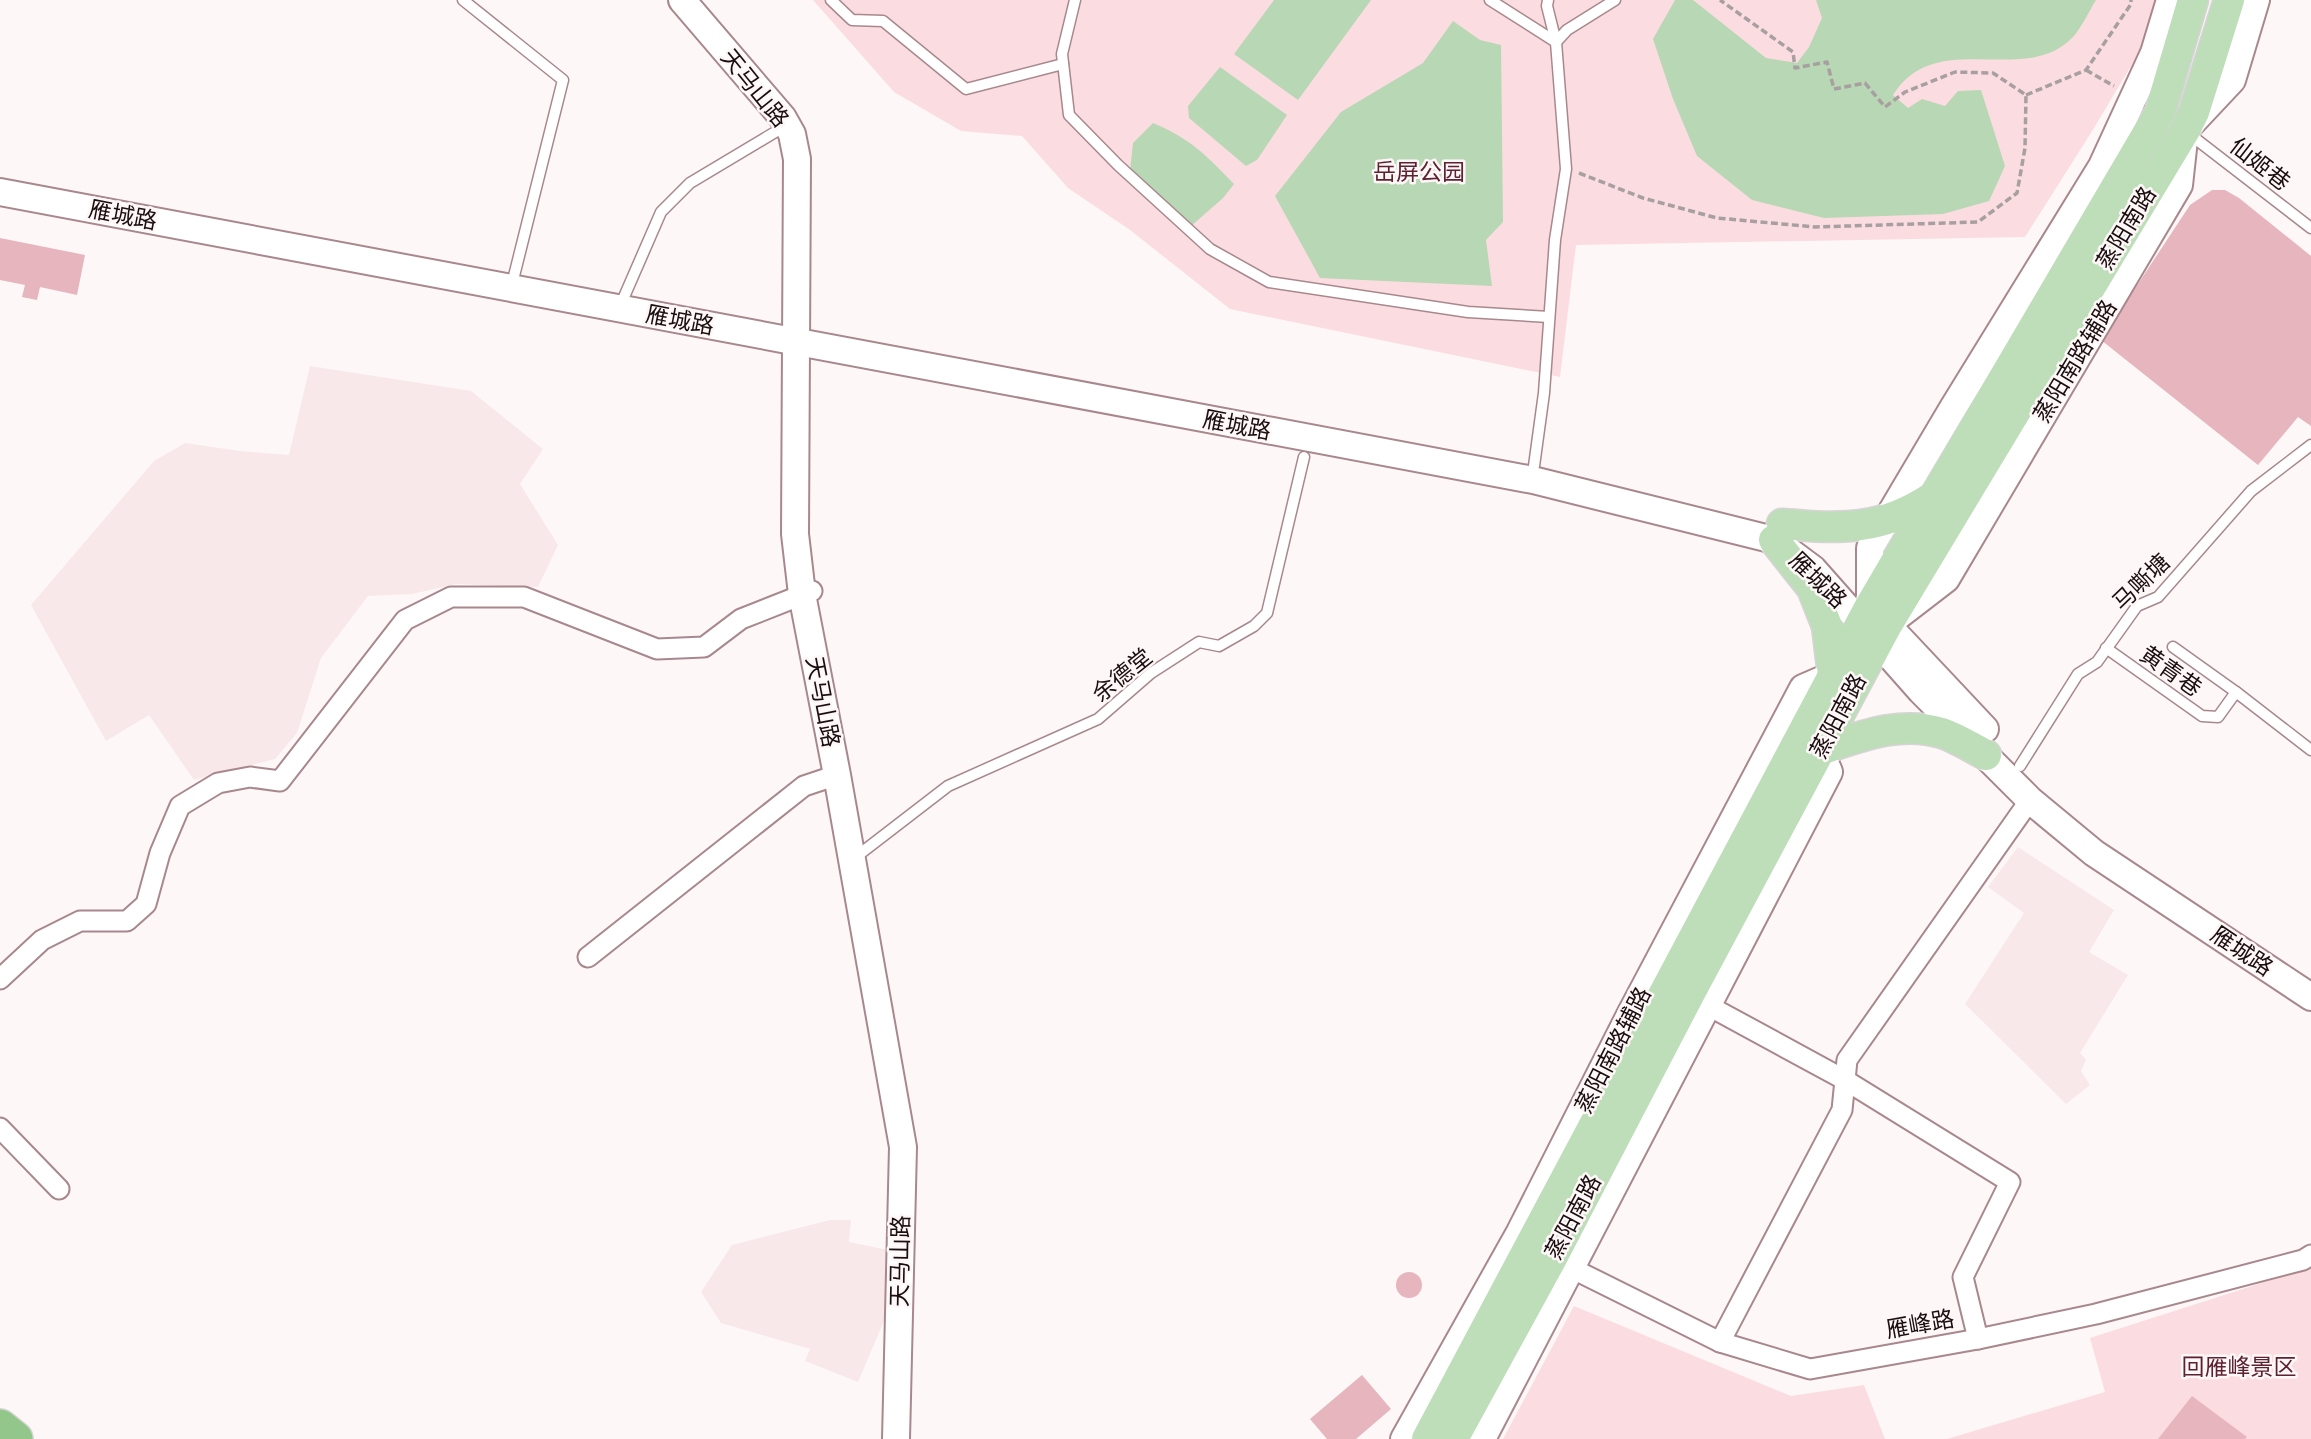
<svg xmlns="http://www.w3.org/2000/svg" width="2311" height="1439" viewBox="0 0 2311 1439" font-family="Helvetica,'Noto Sans SC',sans-serif">
  <style>
    .built { fill: #f8e8ea }
    .green { fill: #fbdde1 }
    .water { fill: #b8d7b4 }
    .building { fill: #e6b5be }
    .lines { fill: none; stroke-linecap: round; stroke-linejoin: round }
    .lane-casing { stroke: #a8888d; stroke-width: 13 }
    .street-casing { stroke: #a8888d; stroke-width: 23 }
    .secondary-casing { stroke: #a8888d; stroke-width: 30 }
    .primary-casing { stroke: #d6d4d4; stroke-width: 33 }
    .highway-casing { stroke: #d6d4d4; stroke-width: 38 }
    .path { stroke: #a89fa1; stroke-width: 3.5; stroke-dasharray: 7 3.5; stroke-linecap: butt }
    .lane { stroke: #fff; stroke-width: 10 }
    .street { stroke: #fff; stroke-width: 19 }
    .secondary { stroke: #fff; stroke-width: 26 }
    .primary { stroke: #beddb9; stroke-width: 30 }
    .highway { stroke: #92c68b; stroke-width: 35 }
    .labels { text-anchor: middle; stroke-width: 5; stroke-linejoin: round; paint-order: stroke }
    .street-label { font-size: 23px; fill: #190e10; stroke: #fef7f8 }
    .park-label { font-size: 23px; fill: #5d2131; stroke: #fef7f8 }
  </style>
  <rect width="100%" height="100%" fill="#fef7f8"/>
  <!-- built -->
  <g class="built">
    <polygon points="310,366 471,391 543,449 520,484 558,545 538,587 456,584 412,594 368,596 321,658 297,733 275,759 194,780 149,715 106,741 31,605 154,461 185,443 240,451 289,455"/>
    <polygon points="2018,847 2114,910 2089,952 2128,975 2080,1053 2086,1060 2081,1071 2090,1085 2066,1104 1965,1004 2024,913 1988,887"/>
    <polygon points="830,1220 851,1220 849,1242 888,1250 889,1309 858,1382 805,1361 810,1349 721,1323 701,1292 732,1245"/>
  </g>
  <!-- green -->
  <g class="green">
    <polygon points="813,0 2161,0 2156,24 2094,128 2025,237 1576,245 1560,377 1230,309 1130,230 1068,188 1022,136 961,131 894,92"/>
    <polygon points="2311,1264 2311,1439 1947,1439 2105,1392 2090,1338 2299,1271"/>
    <polygon points="1574,1306 1791,1396 1864,1385 1885,1439 1503,1439"/>
  </g>
  <!-- water -->
  <g class="water">
    <polygon points="1274,0 1371,0 1298,100 1234,54"/>
    <path d="M1675 0H1693L1766 58 1797 63 1809 47 1822 18 1816 0H2096C2089 11 2082 27 2073 37 2025 88 1936 26 1893 95L1908 108 1922 99 1945 106 1958 91 1981 90 2005 166 1989 201 1943 214 1824 218 1752 200 1697 156 1673 99 1653 39Z"/>
    <polygon points="1453,21 1480,40 1501,45 1503,222 1486,240 1492,286 1320,278 1275,196 1341,112 1423,63"/>
    <polygon points="1220,67 1287,115 1257,160 1246,166 1189,118 1188,106"/>
    <path d="M1153 123C1191 139 1206 155 1234 184L1223 198 1190 227 1130 171 1133 143Z"/>
  </g>
  <!-- building -->
  <g class="building">
    <polygon points="2212,190 2225,190 2239,198 2311,256 2311,426 2298,417 2258,465 2101,340 2190,205"/>
    <polygon points="0,238 85,255 77,295 40,287 37,300 22,297 25,285 0,280"/>
    <circle cx="1409" cy="1285" r="13"/>
    <polygon points="1362,1375 1391,1409 1356,1439 1327,1439 1310,1419"/>
    <polygon points="2192,1396 2247,1437 2245,1439 2158,1439"/>
  </g>
  <g class="lines">
    <defs>
      <g id="lane">
        <polyline points="463,0 563,80 514,276"/>
        <polyline points="831,0 852,20 883,21 966,89 1063,64"/>
        <polyline points="1075,0 1062,54 1069,115 1118,165 1210,249 1269,282 1468,312 1549,317"/>
        <polyline points="1490,0 1556,42"/>
        <polyline points="1548,0 1547,6 1556,42"/>
        <polyline points="2188,133 2311,228"/>
        <polyline points="624,297 661,212 690,183 787,125"/>
        <polyline points="1534,466 1544,393 1555,240 1566,169 1556,42 1567,30 1615,0"/>
        <polyline points="2173,647 2236,692"/>
        <polyline points="2106,648 2202,716 2218,717 2236,692 2311,750"/>
        <polyline points="2020,766 2078,674 2097,662 2137,606 2158,597 2251,491 2311,445"/>
        <polyline points="861,853 948,786 1098,719 1151,673 1199,642 1219,646 1254,626 1267,613 1304,457"/>
      </g>
      <g id="street">
        <polyline points="588,957 804,786 837,775"/>
        <polyline points="0,979 42,940 80,921 127,921 146,904 160,853 180,806 218,783 250,777 280,781 405,620 451,597 524,597 657,649 704,647 741,619 812,591"/>
        <polyline points="1696,999 1845,1080 2010,1182 1963,1277 1978,1339"/>
        <polyline points="0,1128 59,1189"/>
        <polyline points="1561,1263 1720,1342 1810,1369 1978,1339 2096,1314 2303,1260 2311,1255"/>
        <polyline points="1720,1342 1842,1110 1847,1060 2030,800"/>
      </g>
      <g id="secondary">
        <polyline points="682,0 783,118 792,134 797,159 795,534 802,594 837,775 903,1147 896,1439"/>
        <polyline points="0,192 1533,480 1774,540 1813,569 1921,691 2030,800 2094,853 2311,997"/>
        <polyline points="1870,606 1870,548 1953,408 2102,166 2154,53 2170,0"/>
        <polyline points="1875,612 1985,729"/>
        <polyline points="1894,619 1946,579 2179,185 2185,130 2232,80 2256,0"/>
        <polyline points="1404,1439 1520,1232 1631,1013 1803,688 1833,675"/>
        <polyline points="1482,1439 1829,772 1820,750"/>
      </g>
      <g id="primary">
        <path d="M1782 524C1842 529 1883 531 1935 495"/>
        <polyline points="1774,540 1812,588 1827,626 1833,675"/>
        <path d="M1820 750C1859 737 1900 720 1942 733 1957 738 1972 748 1986 755"/>
        <polyline points="1427,1439 1870,606 2160,112 2193,0"/>
        <polyline points="1453,1439 1552,1258 1689,995 1887,625 2185,130 2194,112 2229,0"/>
      </g>
      <polyline id="highway" points="0,1427 15,1439"/>
    </defs>
    <!-- lane casing -->
    <use href="#lane" class="lane-casing"/>
    <!-- street casing -->
    <use href="#street" class="street-casing"/>
    <!-- secondary casing -->
    <use href="#secondary" class="secondary-casing"/>
    <!-- primary casing -->
    <use href="#primary" class="primary-casing"/>
    <!-- highway casing -->
    <use href="#highway" class="highway-casing"/>
    <!-- path -->
    <g class="path">
      <polyline points="2086,70 2114,86"/>
      <polyline points="2026,95 2086,70 2131,4 2131,0"/>
      <polyline points="1579,173 1643,198 1717,218 1815,227 1978,222 2017,193 2025,148 2026,95 1993,73 1955,72 1905,92 1885,107 1865,83 1834,89 1827,62 1795,68 1793,52 1720,0"/>
    </g>
    <!-- lane -->
    <use href="#lane" class="lane"/>
    <!-- street -->
    <use href="#street" class="street"/>
    <!-- secondary -->
    <use href="#secondary" class="secondary"/>
    <!-- primary -->
    <use href="#primary" class="primary"/>
    <!-- highway -->
    <use href="#highway" class="highway"/>
  </g>
  <g class="labels">
    <!-- street labels -->
    <g class="street-label">
      <text transform="translate(755 88) rotate(51)" y="8">天马山路</text>
      <text transform="translate(2260 164) rotate(38)" y="8">仙姬巷</text>
      <text transform="translate(123 215) rotate(11)" y="8">雁城路</text>
      <text transform="translate(2126 228) rotate(-59)" y="8">蒸阳南路</text>
      <text transform="translate(680 320) rotate(11)" y="8">雁城路</text>
      <text transform="translate(2075 361) rotate(-59)" y="8">蒸阳南路辅路</text>
      <text transform="translate(1237 425) rotate(11)" y="8">雁城路</text>
      <text transform="translate(1818 580) rotate(44)" y="8">雁城路</text>
      <text transform="translate(2141 582) rotate(-44)" y="8">马嘶塘</text>
      <text transform="translate(2171 671) rotate(35)" y="8">黄青巷</text>
      <text transform="translate(1122 675) rotate(-39)" y="8">余德堂</text>
      <text transform="translate(823 702) rotate(79)" y="8">天马山路</text>
      <text transform="translate(1838 716) rotate(-62)" y="8">蒸阳南路</text>
      <text transform="translate(2242 951) rotate(34)" y="8">雁城路</text>
      <text transform="translate(1613 1050) rotate(-63)" y="8">蒸阳南路辅路</text>
      <text transform="translate(1573 1217) rotate(-62)" y="8">蒸阳南路</text>
      <text transform="translate(900 1261) rotate(-89)" y="8">天马山路</text>
      <text transform="translate(1920 1324) rotate(-10)" y="8">雁峰路</text>
    </g>
    <!-- park labels -->
    <g class="park-label">
      <text x="1419" y="180">岳屏公园</text>
      <text x="2239" y="1375">回雁峰景区</text>
    </g>
  </g>
</svg>
